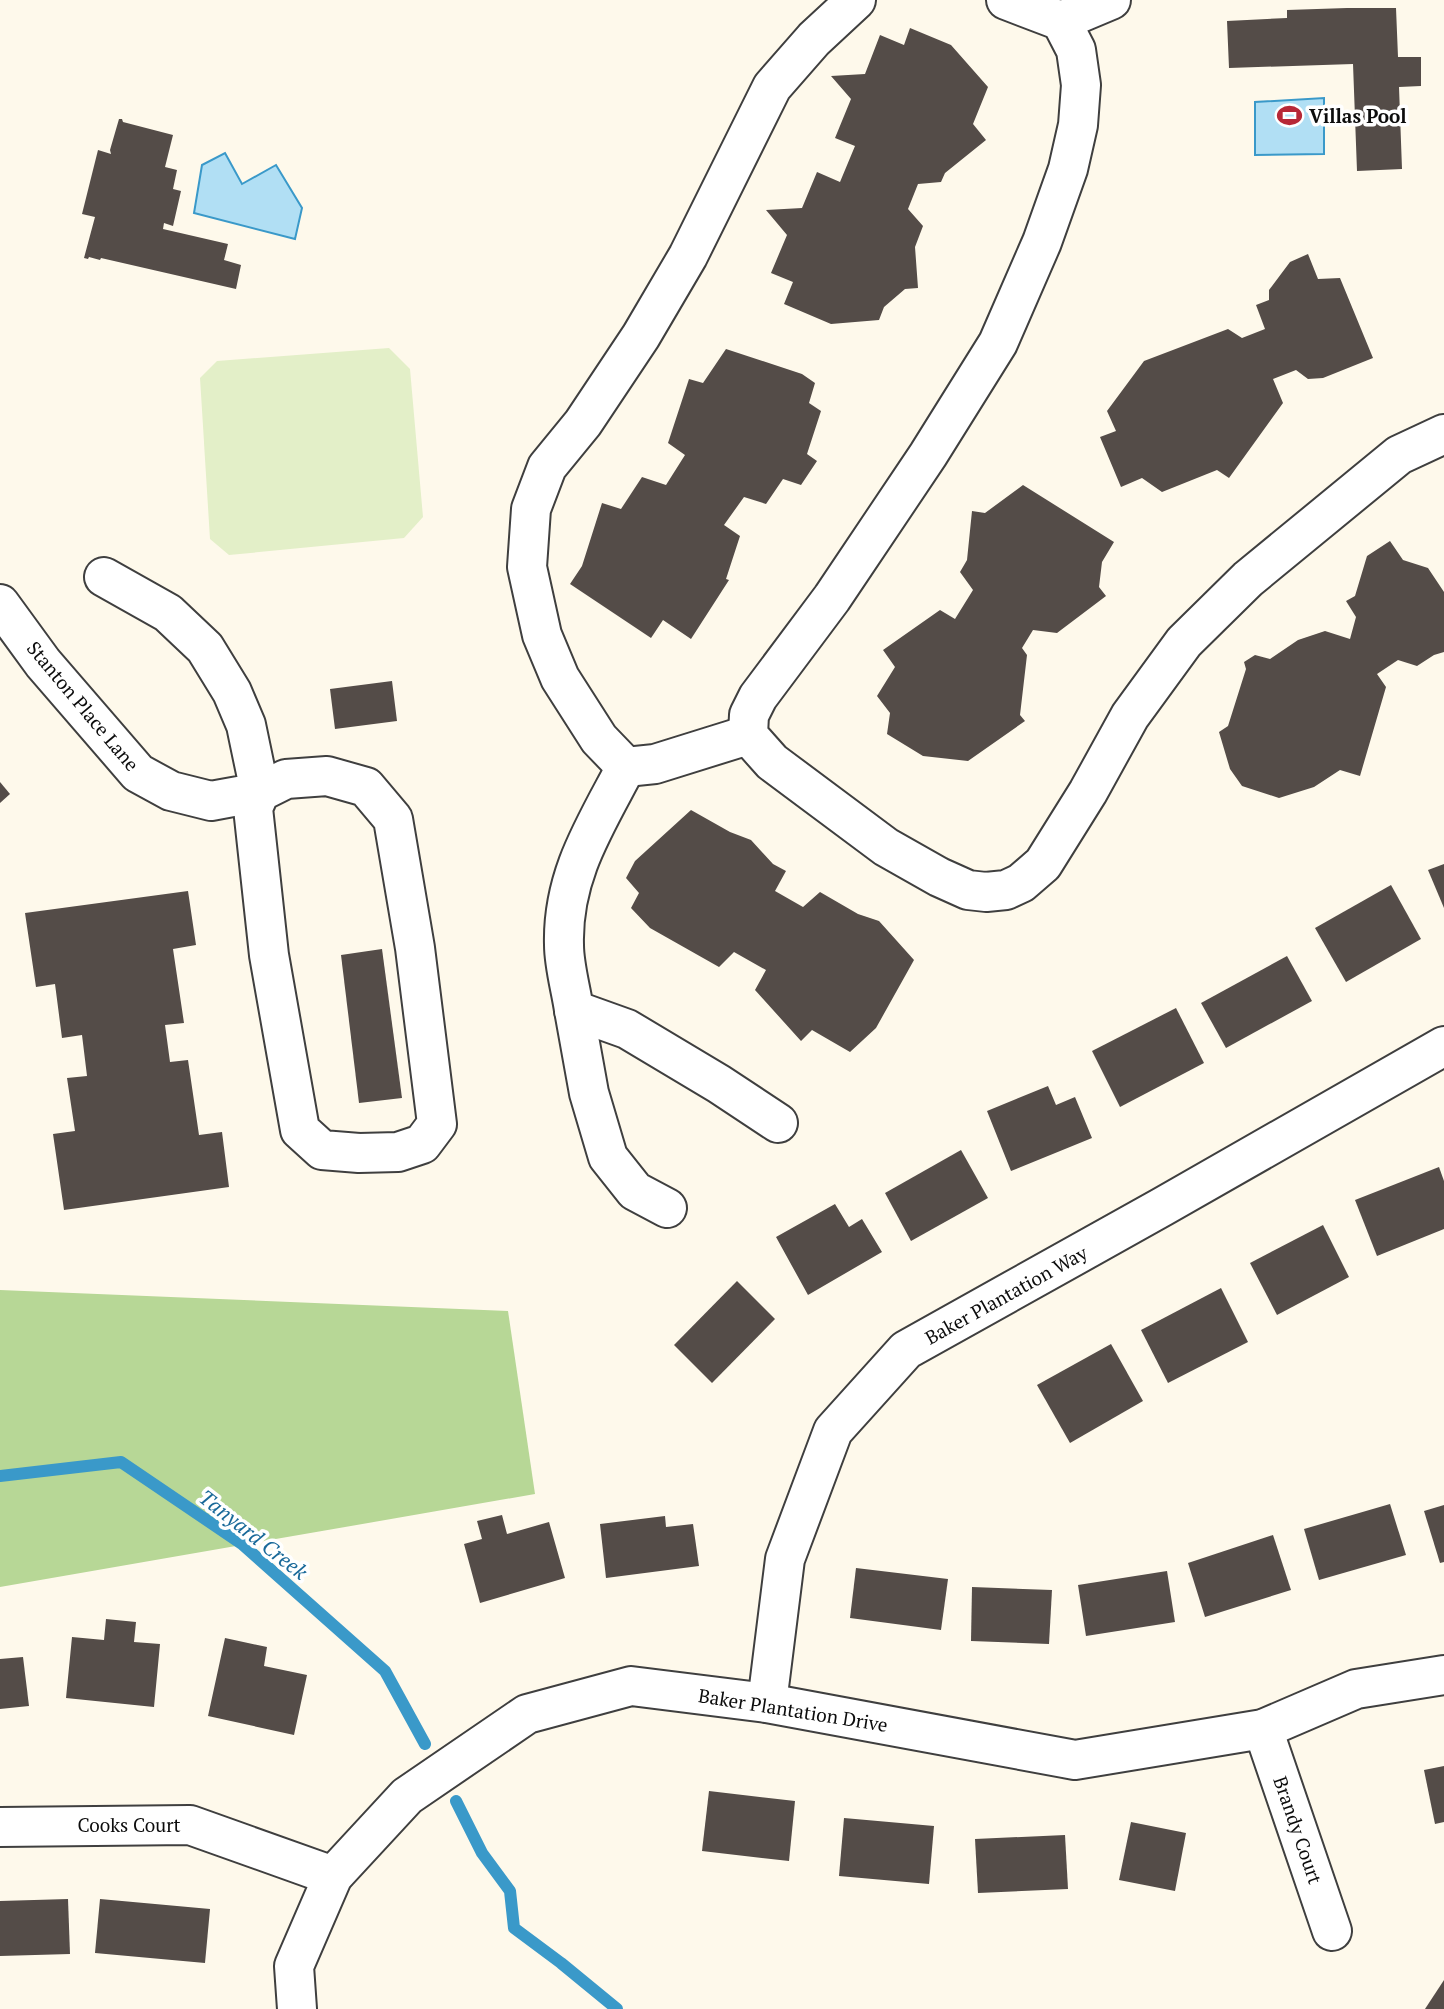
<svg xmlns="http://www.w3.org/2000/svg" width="1444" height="2009" viewBox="0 0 1444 2009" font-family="'PT Serif',serif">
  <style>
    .forest { fill: #b7d796 }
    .pitch { fill: #e3efc8 }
    .water { fill: #b1dff4; stroke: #3a99c9; stroke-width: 2 }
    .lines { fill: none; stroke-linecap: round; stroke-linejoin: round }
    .stream { stroke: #3a99c9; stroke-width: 12 }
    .building { fill: #544c48 }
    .minor-casing { stroke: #3f3f3f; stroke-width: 42 }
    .minor { stroke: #fff; stroke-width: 38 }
    .labels { text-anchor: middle; stroke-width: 7; stroke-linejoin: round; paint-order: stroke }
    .poi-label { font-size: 19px; font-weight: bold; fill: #0c0c0c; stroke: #fff; text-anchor: start }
    .street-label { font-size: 19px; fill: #0c0c0c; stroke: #fff }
    .water-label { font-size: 21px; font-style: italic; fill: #196999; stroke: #fff }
  </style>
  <rect width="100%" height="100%" fill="#fef9eb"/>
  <!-- forest -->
  <polygon class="forest" points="0,1290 508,1311 535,1494 0,1587"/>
  <!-- pitch -->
  <polygon class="pitch" points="389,348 410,369 423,517 404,538 229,555 210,539 200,378 217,361"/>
  <!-- water -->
  <g class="water">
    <polygon points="1324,98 1324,154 1255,155 1255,102"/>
    <polygon points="225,153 242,184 276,165 302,208 295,239 194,213 202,165"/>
  </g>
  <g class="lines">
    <!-- stream -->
    <g class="stream">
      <polyline points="0,1476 121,1462 242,1544 385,1671 425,1744"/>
      <polyline points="456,1801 482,1853 510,1891 514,1928 561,1963 617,2009"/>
    </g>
  </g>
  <!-- building -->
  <g class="building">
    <polygon points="1347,8 1396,8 1398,57 1421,57 1421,86 1399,87 1402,169 1357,171 1353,64 1229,68 1227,21 1287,18 1287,10"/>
    <polygon points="910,28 951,45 988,87 973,124 986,140 945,173 941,182 918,184 908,209 923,226 915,247 918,288 905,289 884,307 879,320 831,324 784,304 793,282 771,273 787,235 766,210 802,208 817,172 840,182 855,146 835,138 851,99 831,76 865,74 880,35 904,45"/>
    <polygon points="119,119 122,119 123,122 173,135 165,167 177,170 173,189 181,191 173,226 164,223 163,229 228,244 224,260 241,265 236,289 101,258 100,260 89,257 88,259 84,258 95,217 82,214 98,150 111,154 110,150"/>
    <polygon points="1308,254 1318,279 1340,278 1373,358 1323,378 1308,379 1296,370 1273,379 1283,403 1229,478 1217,470 1162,492 1142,478 1121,487 1100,437 1116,431 1107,411 1144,361 1228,329 1242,338 1265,329 1256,305 1269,300 1269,290 1290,262"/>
    <polygon points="726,349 802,374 815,383 809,403 821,411 807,454 817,461 801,485 783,479 766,504 744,497 724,525 740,536 726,579 729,580 691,639 663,620 651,638 570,584 582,566 602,503 621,509 642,477 666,485 685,455 668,443 689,379 703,383"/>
    <polygon points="1023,485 1114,542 1102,562 1099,587 1106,596 1057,633 1033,630 1022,648 1027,655 1020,715 1025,721 968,761 923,756 887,734 890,713 877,696 895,667 883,650 940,610 955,619 973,590 960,572 967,560 972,511 985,513"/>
    <polygon points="1390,541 1403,560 1428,568 1444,592 1444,652 1434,655 1417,666 1398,660 1377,674 1386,687 1360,776 1340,770 1314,787 1279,798 1242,786 1230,769 1219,732 1228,726 1246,669 1244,662 1255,655 1270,659 1298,640 1325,631 1350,639 1356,617 1346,601 1355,596 1367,556"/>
    <polygon points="392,681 397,721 335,729 330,689"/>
    <polygon points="0,782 10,794 0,803"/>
    <polygon points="691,810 730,832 751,840 773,864 786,871 775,891 803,907 820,892 858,914 879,921 914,960 876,1028 850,1052 812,1030 801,1041 755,990 766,970 734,952 719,967 650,928 631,908 639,893 626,878 635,861"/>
    <polygon points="1444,864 1444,908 1428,870"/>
    <polygon points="1391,885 1421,939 1346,982 1315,928"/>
    <polygon points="188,891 196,945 173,949 184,1023 165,1025 170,1062 188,1060 199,1135 222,1132 229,1187 64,1210 53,1134 75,1131 67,1078 87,1076 82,1035 62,1038 55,984 36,987 25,913"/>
    <polygon points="382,949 402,1098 359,1103 341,955"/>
    <polygon points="1287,956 1312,1001 1226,1048 1201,1003"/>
    <polygon points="1176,1008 1204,1063 1120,1107 1092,1051"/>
    <polygon points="1048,1086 1056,1105 1075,1097 1092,1138 1011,1171 987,1111"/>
    <polygon points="961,1150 988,1198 911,1241 885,1193"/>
    <polygon points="1439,1167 1444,1181 1444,1229 1377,1256 1355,1200"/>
    <polygon points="835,1204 849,1227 862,1219 882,1252 808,1295 776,1237"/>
    <polygon points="1323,1225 1349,1277 1277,1315 1250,1263"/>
    <polygon points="737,1281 775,1319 712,1383 674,1345"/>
    <polygon points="1221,1288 1248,1342 1168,1383 1141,1330"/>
    <polygon points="1111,1344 1143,1401 1070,1443 1037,1385"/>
    <polygon points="1390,1504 1406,1555 1319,1580 1304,1529"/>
    <polygon points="1444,1505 1444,1562 1440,1563 1424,1511"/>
    <polygon points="502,1515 507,1534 549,1522 565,1578 480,1603 464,1544 482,1539 477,1521"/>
    <polygon points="665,1516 666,1527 693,1524 699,1566 606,1578 600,1524"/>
    <polygon points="1273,1535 1291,1590 1205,1617 1188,1563"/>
    <polygon points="856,1568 948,1579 941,1630 850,1618"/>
    <polygon points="1167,1571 1175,1622 1086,1636 1078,1585"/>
    <polygon points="972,1587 1052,1590 1049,1644 971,1641"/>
    <polygon points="106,1619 136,1622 134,1642 160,1644 154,1707 66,1698 72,1637 104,1640"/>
    <polygon points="225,1638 267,1647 264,1666 307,1675 294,1735 208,1716"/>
    <polygon points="23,1657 29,1706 0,1709 0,1659"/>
    <polygon points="1444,1766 1444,1822 1435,1824 1424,1770"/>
    <polygon points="709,1791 795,1801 789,1861 702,1851"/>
    <polygon points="844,1818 934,1826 929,1884 839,1876"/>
    <polygon points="1131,1822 1186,1833 1175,1891 1119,1880"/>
    <polygon points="1065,1835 1068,1889 978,1893 975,1839"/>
    <polygon points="68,1899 70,1954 0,1956 0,1901"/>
    <polygon points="100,1899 210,1909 205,1963 95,1953"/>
    <polygon points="1444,1980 1444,2009 1425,2009"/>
  </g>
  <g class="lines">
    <defs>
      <g id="minor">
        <polyline points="1006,0 1061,21 1076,50 1081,85 1078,125 1068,169 1042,242 998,343 928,455 832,598 758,697 749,715 748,735 772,762 886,847 939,877 968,890 986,892 1006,890 1021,883 1043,864 1088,792 1130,716 1184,642 1248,579 1399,455 1444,434"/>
        <polyline points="1061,21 1111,0"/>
        <polyline points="0,604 43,663 138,773 171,791 211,801 260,792 246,725 232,692 205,648 168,613 104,577"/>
        <polyline points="748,735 655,764 626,767 599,739 560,678 542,635 527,567 531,509 547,467 583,423 641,336 688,256 772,87 814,39 856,0"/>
        <path d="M626 767C595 826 562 876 564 945 564 966 571 989 574 1010L627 1029 719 1084 778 1123"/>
        <polygon points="327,776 366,787 393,819 415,948 437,1124 422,1144 398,1152 359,1153 322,1150 300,1130 269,955 253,808 260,792 286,779"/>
        <polyline points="574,1010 589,1093 608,1157 635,1191 667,1208"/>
        <polyline points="767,1703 785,1559 833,1431 906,1350 1162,1207 1444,1046"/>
        <polyline points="1263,1729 1332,1931"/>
        <polyline points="0,1827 190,1825 333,1876"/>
        <polyline points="297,2009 294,1966 333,1876 407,1796 527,1714 631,1686 767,1703 1075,1760 1263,1729 1356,1689 1444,1675"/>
      </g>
    </defs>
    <!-- minor casing -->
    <use href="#minor" class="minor-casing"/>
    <!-- minor -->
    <use href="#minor" class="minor"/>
  </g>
  <!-- icons -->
  <defs>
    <symbol id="stadium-bare" viewBox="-9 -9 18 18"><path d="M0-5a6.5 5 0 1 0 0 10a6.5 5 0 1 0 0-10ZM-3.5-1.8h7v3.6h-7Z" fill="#b72837" stroke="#fff" stroke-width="2.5" paint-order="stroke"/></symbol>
  </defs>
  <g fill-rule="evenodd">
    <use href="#stadium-bare" x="1272" y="98" width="35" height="35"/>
  </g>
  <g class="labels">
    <!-- poi labels -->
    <g class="poi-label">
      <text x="1309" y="123">Villas Pool</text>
    </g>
    <!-- street labels -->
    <g class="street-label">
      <text transform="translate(83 706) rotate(50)" y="7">Stanton Place Lane</text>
      <text transform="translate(1006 1295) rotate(-29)" y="7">Baker Plantation Way</text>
      <text transform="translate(793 1710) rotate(9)" y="7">Baker Plantation Drive</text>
      <text x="129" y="1832">Cooks Court</text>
      <text transform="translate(1298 1830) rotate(71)" y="7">Brandy Court</text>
    </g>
    <!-- water labels -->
    <g class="water-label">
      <text transform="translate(253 1535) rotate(38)" y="7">Tanyard Creek</text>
    </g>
  </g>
</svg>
